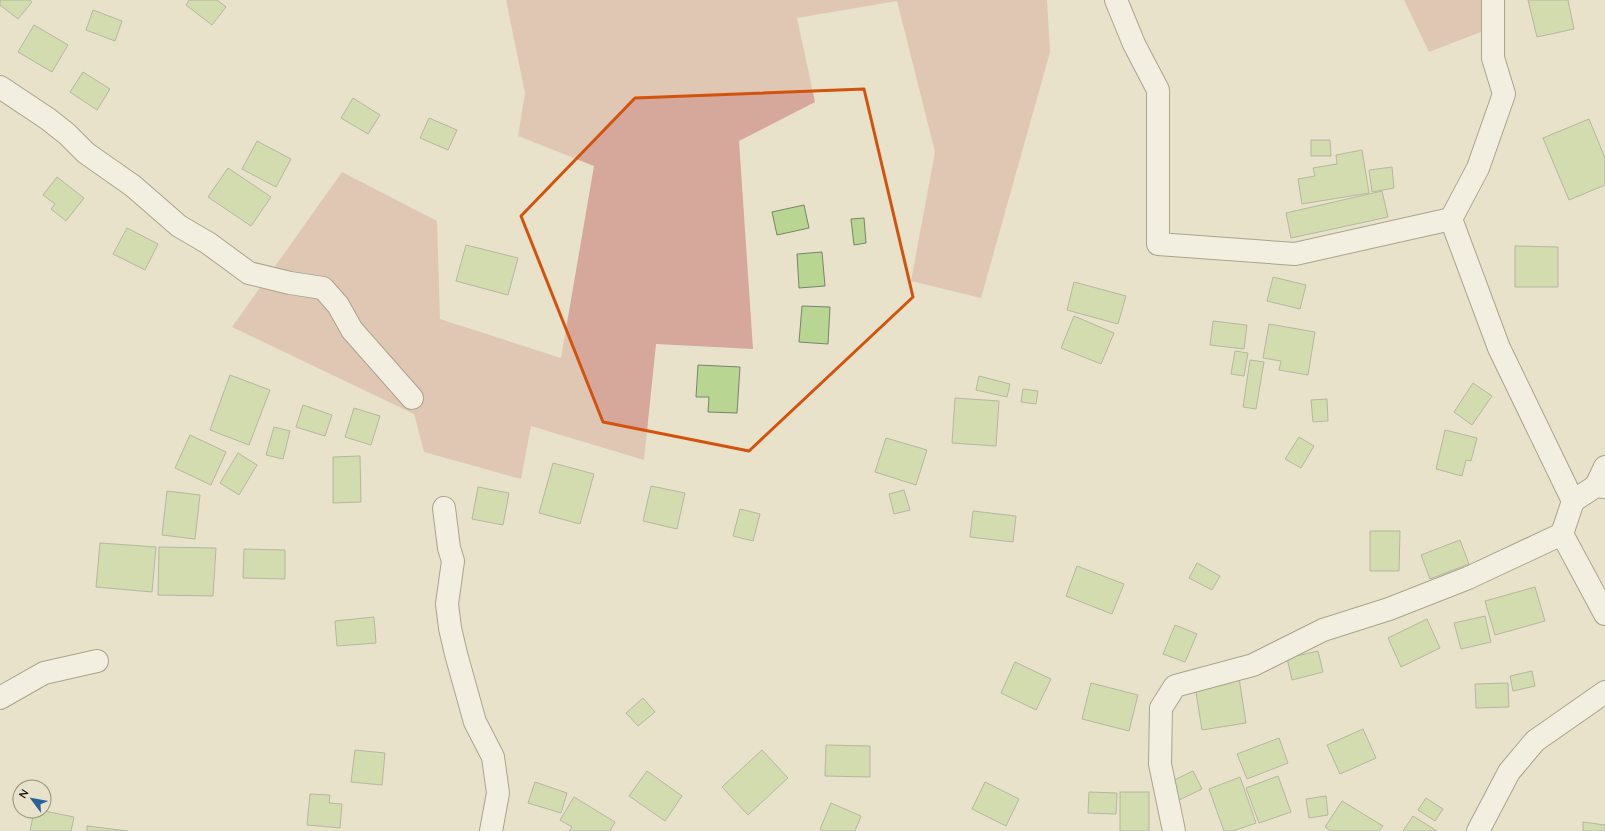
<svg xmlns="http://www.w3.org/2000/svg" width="1605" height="831" viewBox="0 0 1605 831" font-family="Quicksand,sans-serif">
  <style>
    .green { fill: #d6a79b }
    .building { fill: #b8d591; stroke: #79836e }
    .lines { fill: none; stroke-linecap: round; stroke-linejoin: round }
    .street-casing { stroke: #5e5944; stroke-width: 24 }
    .street { stroke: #fff; stroke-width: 22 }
    .marked { fill: none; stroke: #d3520c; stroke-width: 3; stroke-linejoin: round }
  </style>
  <rect width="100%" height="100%" fill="#e7e2c9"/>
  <!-- green -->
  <g class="green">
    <polygon points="506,0 1047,0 1050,52 981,298 911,281 935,152 897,1 797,18 815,102 739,141 753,349 656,344 644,460 531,426 521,479 424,452 414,414 232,327 342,172 437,221 440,319 561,358 594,166 518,136 525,93"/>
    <polygon points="1404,0 1485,0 1486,30 1429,52"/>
  </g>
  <!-- building -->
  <g class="building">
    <polygon points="0,0 30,0 32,2 18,19 0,5"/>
    <polygon points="189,0 217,0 226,7 212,25 186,5"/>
    <polygon points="1528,0 1568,0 1574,29 1537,37"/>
    <polygon points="93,10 122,21 115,41 86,30"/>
    <polygon points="34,25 68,45 52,72 18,52"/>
    <polygon points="83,72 110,89 97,110 70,92"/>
    <polygon points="353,98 380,115 368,134 341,118"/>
    <polygon points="429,118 457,130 448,150 420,138"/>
    <polygon points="1589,119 1605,158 1605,185 1569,200 1543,138"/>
    <polygon points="1311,140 1330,140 1331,156 1311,156"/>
    <polygon points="257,141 291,159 276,187 242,169"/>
    <polygon points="1362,150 1369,193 1302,204 1298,179 1315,176 1313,168 1337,164 1336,155"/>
    <polygon points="1392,167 1394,188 1372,192 1369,170"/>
    <polygon points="228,168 271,197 251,226 208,197"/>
    <polygon points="57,177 84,198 66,221 51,209 55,204 43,195"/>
    <polygon points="1382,191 1388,217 1291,238 1286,213"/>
    <polygon points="804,205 809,228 777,235 772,212"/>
    <polygon points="864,218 866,243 854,245 851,219"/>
    <polygon points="127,228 158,244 145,270 113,254"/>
    <polygon points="466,245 518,258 508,295 456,281"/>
    <polygon points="1515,246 1558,247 1558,287 1515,287"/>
    <polygon points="822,252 825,286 799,288 797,254"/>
    <polygon points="1273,277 1306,285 1300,309 1267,301"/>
    <polygon points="1074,282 1126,296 1118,324 1067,310"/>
    <polygon points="802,306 830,307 828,344 799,342"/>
    <polygon points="1074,316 1114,333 1101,364 1061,348"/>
    <polygon points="1213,321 1247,325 1244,349 1210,345"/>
    <polygon points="1269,324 1315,332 1308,375 1279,370 1281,361 1263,358"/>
    <polygon points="1235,351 1248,353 1244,376 1231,374"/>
    <polygon points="1250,360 1264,362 1256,409 1243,407"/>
    <polygon points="698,365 740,367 737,413 708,412 709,397 696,397"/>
    <polygon points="230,375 270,390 249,445 210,430"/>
    <polygon points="979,376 1010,384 1007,397 976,390"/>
    <polygon points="1473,383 1492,396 1472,425 1454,412"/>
    <polygon points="1023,389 1038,391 1036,404 1021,402"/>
    <polygon points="955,398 999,401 996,446 952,443"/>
    <polygon points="1327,399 1328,421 1313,422 1311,400"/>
    <polygon points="303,405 332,415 325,436 296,427"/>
    <polygon points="354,408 380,416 371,445 345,437"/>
    <polygon points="274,427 290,431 283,459 266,455"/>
    <polygon points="1445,430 1477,438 1471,461 1466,460 1462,476 1436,469"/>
    <polygon points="190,435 226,452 211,485 175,468"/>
    <polygon points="1299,437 1314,446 1301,468 1285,459"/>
    <polygon points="886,438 927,450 916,485 875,472"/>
    <polygon points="238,453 257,465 239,495 220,483"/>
    <polygon points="360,456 361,502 333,503 333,457"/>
    <polygon points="553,463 594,474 580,524 539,513"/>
    <polygon points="651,486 685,493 677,529 643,521"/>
    <polygon points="478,487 509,493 503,525 472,519"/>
    <polygon points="904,490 910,510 894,514 889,494"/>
    <polygon points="167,491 200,495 195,539 162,535"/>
    <polygon points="740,509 760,514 753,541 733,536"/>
    <polygon points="973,511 1016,516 1013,542 970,537"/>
    <polygon points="1370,531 1400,531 1399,571 1370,571"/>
    <polygon points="1460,540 1469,564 1430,579 1421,555"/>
    <polygon points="100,543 156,547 152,592 96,587"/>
    <polygon points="159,547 216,548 213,596 158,595"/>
    <polygon points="244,549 285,550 285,579 243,578"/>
    <polygon points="1197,563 1220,576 1212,590 1189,578"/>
    <polygon points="1077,566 1124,584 1112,614 1066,596"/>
    <polygon points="1535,587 1545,621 1495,635 1485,601"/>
    <polygon points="1485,616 1491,642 1461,649 1454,623"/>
    <polygon points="374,617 376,643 337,646 335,621"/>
    <polygon points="1427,619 1440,648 1401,667 1388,638"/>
    <polygon points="1175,625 1197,634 1185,662 1163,654"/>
    <polygon points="1318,651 1323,672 1292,680 1287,658"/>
    <polygon points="1015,662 1051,679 1036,710 1001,693"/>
    <polygon points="1532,671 1535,686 1513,691 1510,676"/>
    <polygon points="1239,678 1246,723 1202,730 1195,686"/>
    <polygon points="1091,683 1138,695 1129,731 1082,719"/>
    <polygon points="1508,683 1509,707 1476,708 1475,684"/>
    <polygon points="643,698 655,712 638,726 626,713"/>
    <polygon points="1363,729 1376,758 1340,774 1327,745"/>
    <polygon points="1279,738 1288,763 1247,779 1237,754"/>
    <polygon points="826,745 870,746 870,777 825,776"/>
    <polygon points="355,750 385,753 382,785 351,782"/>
    <polygon points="762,750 788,778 748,815 722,787"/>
    <polygon points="647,771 682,796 665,821 629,796"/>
    <polygon points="1193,771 1202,789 1177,801 1168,783"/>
    <polygon points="1278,776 1291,812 1259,823 1246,788"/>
    <polygon points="1240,777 1256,823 1233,831 1224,831 1209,789"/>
    <polygon points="535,782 567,793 561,813 528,803"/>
    <polygon points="985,782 1019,799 1006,826 972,809"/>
    <polygon points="1089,792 1117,793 1116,814 1088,813"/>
    <rect x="1120" y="792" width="29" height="39"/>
    <polygon points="310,794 330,795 329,803 342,804 340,828 307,825"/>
    <polygon points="1326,796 1328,815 1309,818 1306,799"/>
    <polygon points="574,797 615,822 610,831 569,831 572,827 560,820"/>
    <polygon points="1426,798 1443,809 1435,821 1418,810"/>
    <polygon points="1342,801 1383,826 1379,831 1331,831 1325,827"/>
    <polygon points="831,803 861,816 855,831 824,831 820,829"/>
    <polygon points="34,811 44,811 74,817 71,831 30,831"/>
    <polygon points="1413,816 1437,831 1403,831"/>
    <polygon points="1583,822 1605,825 1605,831 1583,831"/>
    <polygon points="87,826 128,831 87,831"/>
  </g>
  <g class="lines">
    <defs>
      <g id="street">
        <polyline points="1116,0 1134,44 1158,90 1158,244 1295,254 1451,219"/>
        <polyline points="1493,0 1493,58 1504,94 1478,168 1451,219 1499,348 1573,501 1562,534 1605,614"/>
        <polyline points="0,87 48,119 67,134 86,153 133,186 179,226 208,243 249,273 290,283 323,288 338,305 352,330 412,398"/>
        <polyline points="1596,486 1605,467"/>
        <polyline points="1573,501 1596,486 1605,487"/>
        <polyline points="444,508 449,548 453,561 447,604 450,628 456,654 475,722 493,757 498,793 491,831"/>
        <polyline points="0,698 44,673 97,661"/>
        <polyline points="1174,831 1160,764 1161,708 1175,686 1253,665 1323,630 1389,609 1468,578 1562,534"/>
        <polyline points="1478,831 1509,772 1535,741 1605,692"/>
      </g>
    </defs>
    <!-- street casing -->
    <use href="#street" class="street-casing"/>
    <!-- street -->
    <use href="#street" class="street"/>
  </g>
  <!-- marked area -->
  <path d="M0 0H1605V831H0ZM864 89 913 297 749 451 603 422 521 216 635 98Z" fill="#e7e2c9" fill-opacity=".55" fill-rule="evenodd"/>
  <path class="marked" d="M864 89 913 297 749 451 603 422 521 216 635 98Z"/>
  <!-- north arrow -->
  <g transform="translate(32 799) rotate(302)"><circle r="19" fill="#e7e2c9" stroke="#938f7d"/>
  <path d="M0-3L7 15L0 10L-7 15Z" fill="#29629a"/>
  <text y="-6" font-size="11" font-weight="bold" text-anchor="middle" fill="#14120a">N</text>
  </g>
</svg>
